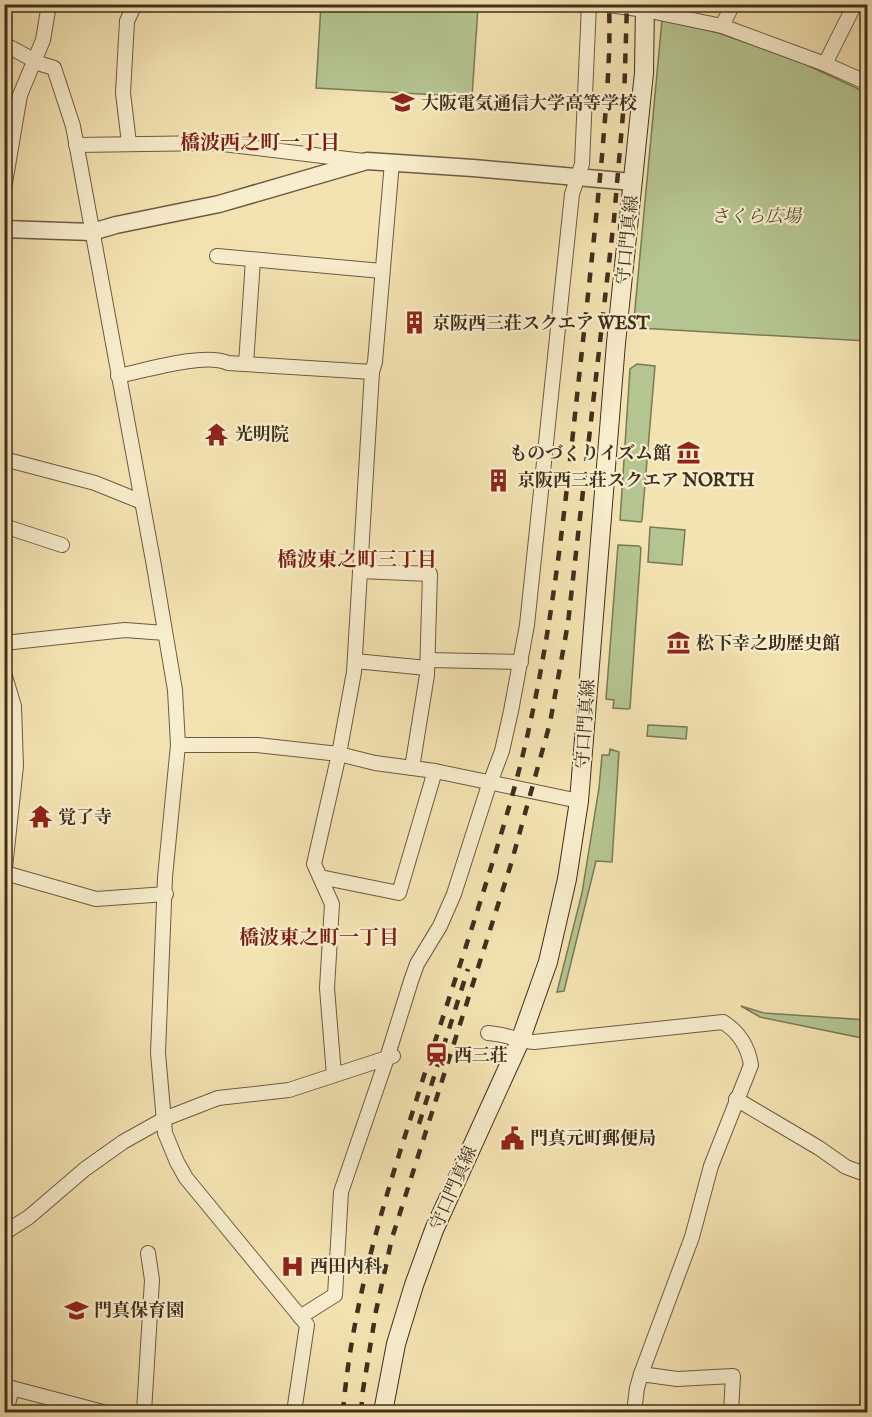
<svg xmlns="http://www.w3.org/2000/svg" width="872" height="1417" viewBox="0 0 872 1417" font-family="'IM FELL English','Noto Serif JP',serif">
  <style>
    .green { fill: #b5c591; stroke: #7a7a57; stroke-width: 1.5 }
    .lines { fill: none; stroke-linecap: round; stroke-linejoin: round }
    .minor-casing { stroke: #6d5c42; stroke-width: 16 }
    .tertiary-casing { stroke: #6d5c42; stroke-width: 19 }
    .secondary-casing { stroke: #402f1d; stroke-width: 20 }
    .minor { stroke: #f8edcd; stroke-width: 14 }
    .tertiary { stroke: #f8edcd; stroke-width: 16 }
    .secondary { stroke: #f8edcd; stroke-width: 18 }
    .rail { stroke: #402f1d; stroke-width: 4.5; stroke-dasharray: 10 10; stroke-linecap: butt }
    .labels { text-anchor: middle; stroke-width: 4.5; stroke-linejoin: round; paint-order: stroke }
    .poi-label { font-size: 18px; font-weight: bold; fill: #402f1d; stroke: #f8edcd; text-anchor: start }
    .park-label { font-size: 18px; font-style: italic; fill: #574d34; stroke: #f8edcd }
    .street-label { font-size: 18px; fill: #402f1d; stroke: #f8edcd }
    .neighbourhood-label { font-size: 20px; font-weight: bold; fill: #7a1f14; stroke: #f8edcd }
  </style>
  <rect width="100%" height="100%" fill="#f4e3b2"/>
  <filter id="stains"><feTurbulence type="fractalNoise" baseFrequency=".00333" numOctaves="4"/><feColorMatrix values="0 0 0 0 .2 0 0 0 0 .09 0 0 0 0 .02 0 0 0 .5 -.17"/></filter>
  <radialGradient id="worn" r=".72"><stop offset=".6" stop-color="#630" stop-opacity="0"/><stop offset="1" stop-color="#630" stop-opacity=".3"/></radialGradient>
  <!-- green -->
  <g class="green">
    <polygon points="431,4 478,7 472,97 316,88 321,5"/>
    <polygon points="662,20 719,33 805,64 867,93 867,341 639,328 634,319"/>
    <polygon points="637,364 655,366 642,520 641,522 620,520 630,369"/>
    <polygon points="650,527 685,530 682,565 648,562"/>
    <polygon points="618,545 639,546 641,548 630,708 628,709 613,708 614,700 606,699"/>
    <polygon points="648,725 687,727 686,739 647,736"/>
    <polygon points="610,749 619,752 612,862 596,861 564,991 557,992 582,893 599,788 602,755 609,755"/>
    <polygon points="741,1006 764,1013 867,1020 867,1039 760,1017"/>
  </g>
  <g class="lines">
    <defs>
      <g id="minor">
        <polyline points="602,4 645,10 722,26 825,64 868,83"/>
        <polyline points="722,26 733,4"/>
        <polyline points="4,44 41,64 54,68 73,126 154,566 175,690 178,745 165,877 158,1053 165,1133 177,1162 186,1178 307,1325 294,1412"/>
        <polyline points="825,64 855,4"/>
        <polyline points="129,143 123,93 127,21 135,4"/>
        <polyline points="76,145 214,143 364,161"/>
        <polyline points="4,189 20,95 43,40 49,4"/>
        <polyline points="217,256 382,271"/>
        <polyline points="246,364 253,260"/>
        <path d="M118 376C144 371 204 352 228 363L372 372"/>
        <polyline points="4,459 95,483 142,502"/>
        <polyline points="4,526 62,545"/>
        <polyline points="360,571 430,574 427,675 412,768"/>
        <polyline points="4,643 125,630 165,633"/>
        <polyline points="428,660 521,662"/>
        <polyline points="355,661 427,668"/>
        <polyline points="4,673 14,706 16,766 4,877"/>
        <polyline points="178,745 257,745 339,754 375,763 435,771 579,801"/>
        <polyline points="5,873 96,899 166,894"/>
        <polyline points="320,877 399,893 435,771"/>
        <path d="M488 1033C506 1034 517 1041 534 1042L723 1022C739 1032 748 1046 751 1065L711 1166 692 1237 641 1374 637 1388 634 1412"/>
        <polyline points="334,1075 327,988 332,904 314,864 339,754 354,672 372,372 375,362 392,162"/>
        <polyline points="736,1099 819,1148 846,1167 868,1175"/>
        <polyline points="4,1233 29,1217 85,1169 123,1142 164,1119 218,1098 289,1090 393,1056"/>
        <polyline points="300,1317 335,1295 341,1192 387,1058 411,981 417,964 440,926 454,894 487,791 502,751 511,711 527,625 572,194 582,164 589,4"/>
        <polyline points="641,1374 677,1379 733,1376 731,1412"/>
        <polyline points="4,1386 103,1412"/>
        <polyline points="6,1412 12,1388"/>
        <polyline points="144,1412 152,1280 148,1253"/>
      </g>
      <polyline id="tertiary" points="4,229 92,232 116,225 219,204 367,161 473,168 633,182"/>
      <polyline id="secondary" points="383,1412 396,1344 414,1285 434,1230 520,1041 548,962 567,879 579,801 616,343 644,73 645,4"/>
    </defs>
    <!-- minor casing -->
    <use href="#minor" class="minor-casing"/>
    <!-- tertiary casing -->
    <use href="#tertiary" class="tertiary-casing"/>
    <!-- secondary casing -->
    <use href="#secondary" class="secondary-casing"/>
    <!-- minor -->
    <use href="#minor" class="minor"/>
    <!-- tertiary -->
    <use href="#tertiary" class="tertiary"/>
    <!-- secondary -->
    <use href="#secondary" class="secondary"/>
    <!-- rail -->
    <g class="rail">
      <polyline points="419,1124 468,969"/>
      <path d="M343 1412C351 1312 380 1213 411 1117 443 1014 479 911 509 807 552 658 565 504 582 350 589 286 596 221 602 156 606 106 611 55 609 4"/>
      <polyline points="361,1412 363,1390 376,1311 392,1238 511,864 550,723 568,623 614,219 624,102 627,4"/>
    </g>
  </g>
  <!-- icons -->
  <defs>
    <symbol id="school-bare" viewBox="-9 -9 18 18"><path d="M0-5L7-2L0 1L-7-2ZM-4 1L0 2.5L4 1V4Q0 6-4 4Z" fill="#8f2418" stroke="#f8edcd" stroke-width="2.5" paint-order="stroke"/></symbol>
    <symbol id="building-bare" viewBox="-9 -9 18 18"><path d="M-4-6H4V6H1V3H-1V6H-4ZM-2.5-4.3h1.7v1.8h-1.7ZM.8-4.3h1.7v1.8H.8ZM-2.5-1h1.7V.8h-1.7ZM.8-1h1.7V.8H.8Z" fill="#8f2418" stroke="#f8edcd" stroke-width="2.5" paint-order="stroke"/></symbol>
    <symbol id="temple-bare" viewBox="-9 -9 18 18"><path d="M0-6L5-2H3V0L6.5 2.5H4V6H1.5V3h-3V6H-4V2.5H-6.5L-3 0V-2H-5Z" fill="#8f2418" stroke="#f8edcd" stroke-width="2.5" paint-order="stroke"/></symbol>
    <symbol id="museum-bare" viewBox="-9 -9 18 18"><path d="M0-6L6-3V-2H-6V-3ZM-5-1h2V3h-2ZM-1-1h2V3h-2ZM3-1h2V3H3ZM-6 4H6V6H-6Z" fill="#8f2418" stroke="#f8edcd" stroke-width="2.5" paint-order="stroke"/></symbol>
    <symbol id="station-bare" viewBox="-9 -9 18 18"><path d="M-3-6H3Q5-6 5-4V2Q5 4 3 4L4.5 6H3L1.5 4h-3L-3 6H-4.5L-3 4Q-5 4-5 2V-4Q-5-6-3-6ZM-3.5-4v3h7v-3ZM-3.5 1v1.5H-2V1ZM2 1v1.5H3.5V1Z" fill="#8f2418" stroke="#f8edcd" stroke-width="2.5" paint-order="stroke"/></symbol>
    <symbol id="civic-bare" viewBox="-9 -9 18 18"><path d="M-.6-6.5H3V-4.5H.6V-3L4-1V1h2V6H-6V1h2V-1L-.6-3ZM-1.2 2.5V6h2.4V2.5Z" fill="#8f2418" stroke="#f8edcd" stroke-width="2.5" paint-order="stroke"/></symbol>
    <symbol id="hospital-bare" viewBox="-9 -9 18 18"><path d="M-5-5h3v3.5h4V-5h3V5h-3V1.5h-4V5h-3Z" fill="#8f2418" stroke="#f8edcd" stroke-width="2.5" paint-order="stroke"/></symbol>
  </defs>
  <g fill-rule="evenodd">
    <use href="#school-bare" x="386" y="86" width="33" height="33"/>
    <use href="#building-bare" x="398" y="306" width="33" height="33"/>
    <use href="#temple-bare" x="200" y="418" width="33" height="33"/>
    <use href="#museum-bare" x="672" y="436" width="33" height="33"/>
    <use href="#building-bare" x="482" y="464" width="33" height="33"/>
    <use href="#museum-bare" x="662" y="626" width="33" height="33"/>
    <use href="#temple-bare" x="24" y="800" width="33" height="33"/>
    <use href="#station-bare" x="420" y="1038" width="33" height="33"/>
    <use href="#civic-bare" x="496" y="1122" width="33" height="33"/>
    <use href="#hospital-bare" x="276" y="1250" width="33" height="33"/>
    <use href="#school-bare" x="60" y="1294" width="33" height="33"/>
  </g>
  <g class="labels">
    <!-- poi labels -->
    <g class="poi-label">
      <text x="421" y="109">大阪電気通信大学高等学校</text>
      <text x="432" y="329">京阪西三荘スクエア WEST</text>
      <text x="235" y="440">光明院</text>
      <text x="671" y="459" text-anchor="end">ものづくりイズム館</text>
      <text x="517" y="486">京阪西三荘スクエア NORTH</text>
      <text x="696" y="649">松下幸之助歴史館</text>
      <text x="58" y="823">覚了寺</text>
      <text x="454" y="1061">西三荘</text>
      <text x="530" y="1144">門真元町郵便局</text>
      <text x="310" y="1272">西田内科</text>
      <text x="94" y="1316">門真保育園</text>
    </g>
    <!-- park labels -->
    <g class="park-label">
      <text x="756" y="222">さくら広場</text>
    </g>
    <!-- street labels -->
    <g class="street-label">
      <text transform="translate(627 240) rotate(-84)" y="6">守口門真線</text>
      <text transform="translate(585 724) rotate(-86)" y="6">守口門真線</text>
      <text transform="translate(453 1188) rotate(-66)" y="6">守口門真線</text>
    </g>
    <!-- neighbourhood labels -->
    <g class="neighbourhood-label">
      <text x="260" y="149">橋波西之町一丁目</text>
      <text x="357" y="566">橋波東之町三丁目</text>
      <text x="319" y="944">橋波東之町一丁目</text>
    </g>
  </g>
  <!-- margin -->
  <rect width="872" height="1417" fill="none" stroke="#f4e3b2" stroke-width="24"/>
  <rect x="6" y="6" width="860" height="1405" fill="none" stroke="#402f1d" stroke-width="3"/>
  <rect x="12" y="12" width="848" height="1393" fill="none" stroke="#402f1d" stroke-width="1.5"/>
  <rect width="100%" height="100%" filter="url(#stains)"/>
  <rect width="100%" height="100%" fill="url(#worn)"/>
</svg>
